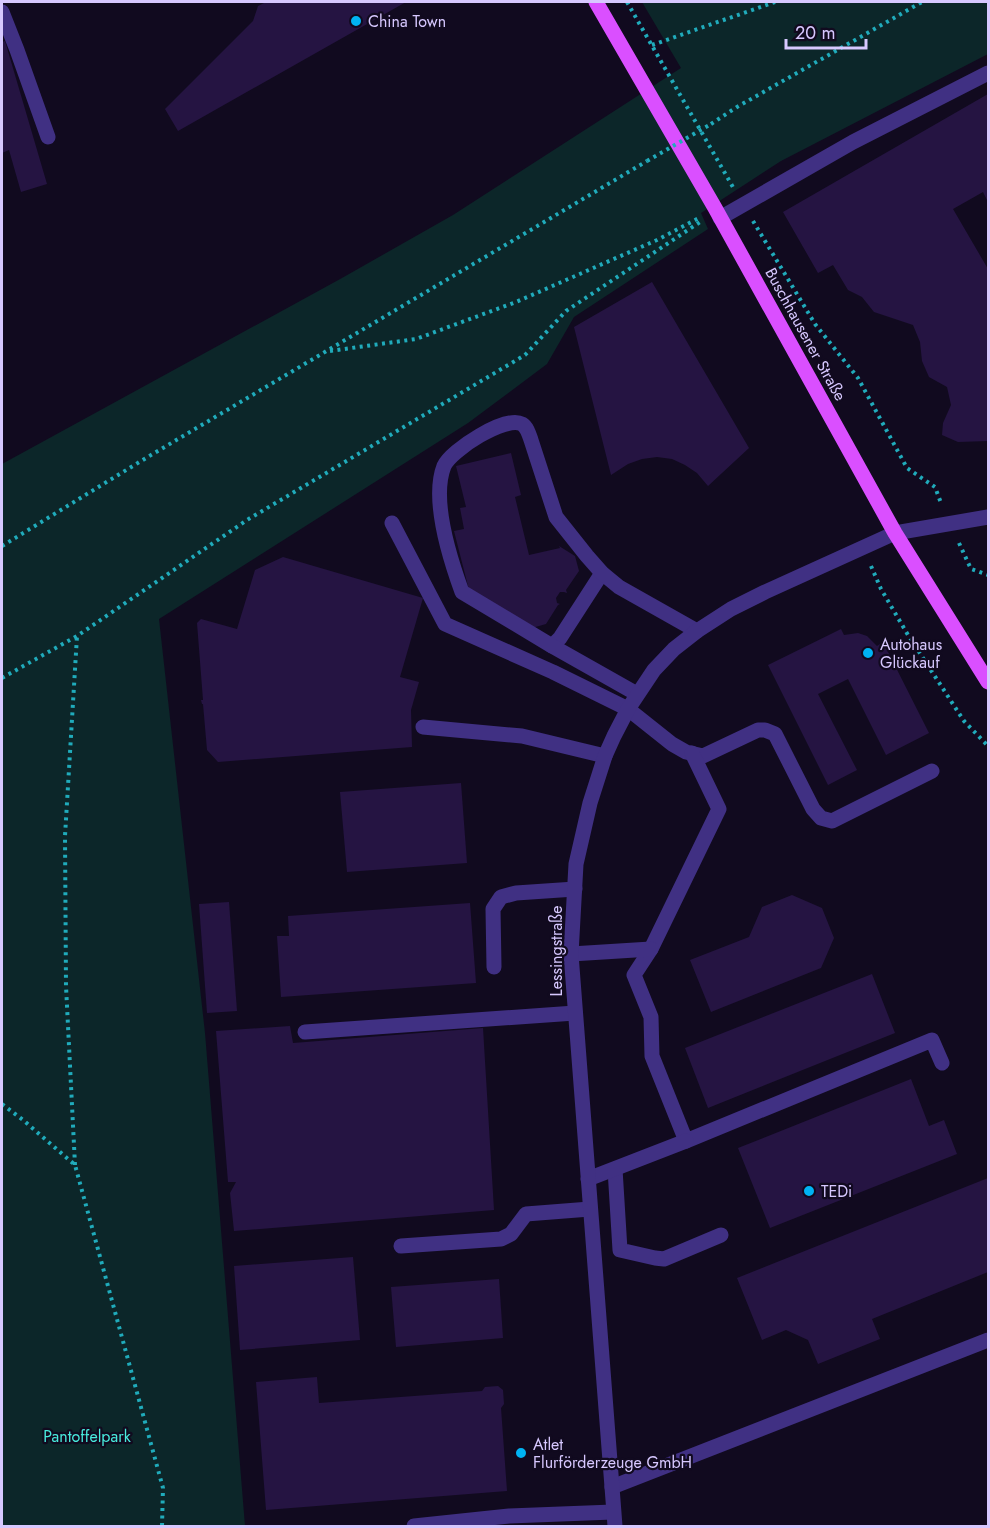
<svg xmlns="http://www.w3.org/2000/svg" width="990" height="1528" viewBox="0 0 990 1528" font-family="Jost,sans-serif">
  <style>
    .green { fill: #0c2629 }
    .building { fill: #251442 }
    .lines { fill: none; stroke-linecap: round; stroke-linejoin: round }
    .path { stroke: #20abbb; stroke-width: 4; stroke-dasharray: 3 4.5; stroke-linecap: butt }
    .minor { stroke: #403083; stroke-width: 15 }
    .major { stroke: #da4fff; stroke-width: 15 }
    .path-bridge { stroke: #20abbb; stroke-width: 4; stroke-dasharray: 3 4.5; stroke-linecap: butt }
    .poi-dot { fill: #00b3f3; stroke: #110a1f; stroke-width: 2 }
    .labels { text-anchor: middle; stroke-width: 4.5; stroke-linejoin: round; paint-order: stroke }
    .poi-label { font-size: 16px; fill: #d7c8ff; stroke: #110a1f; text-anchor: start }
    .street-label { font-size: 16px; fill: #d7c8ff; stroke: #110a1f }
    .park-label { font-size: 16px; fill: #48ebdd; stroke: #110a1f }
  </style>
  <rect width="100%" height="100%" fill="#110a1f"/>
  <!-- green -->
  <polygon class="green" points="642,2 988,2 988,54 781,161 701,213 708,229 574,317 547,364 468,423 159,619 205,1033 245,1526 2,1526 2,464 342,278 453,215 681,68"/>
  <!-- building -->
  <g class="building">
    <polygon points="266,2 406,2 178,131 165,109 253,21 258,6"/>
    <polygon points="5,41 47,184 21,192 9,150 2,153 2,42"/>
    <polygon points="988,94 988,202 983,192 953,209 988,269 988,441 958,442 942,435 943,423 951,405 947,387 929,377 922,361 920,342 913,325 874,312 862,297 848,290 833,265 818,273 783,212"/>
    <polygon points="652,282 749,448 708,486 697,473 685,465 672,459 657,457 642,459 628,464 611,475 574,327"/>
    <polygon points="511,453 521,495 515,497 529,555 560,548 559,546 575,556 579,571 566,590 567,593 564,592 560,592 556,598 557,603 560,604 558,605 546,624 532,628 469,590 454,531 464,529 460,508 466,507 456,466"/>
    <polygon points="283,557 423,598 400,677 419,682 411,710 412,747 218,762 207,750 203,704 202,704 201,700 203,700 197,623 201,619 237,629 255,570"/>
    <polygon points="841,629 844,635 858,633 867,636 877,646 883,642 929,733 886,755 848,679 818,694 857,770 828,785 768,665"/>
    <polygon points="461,783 467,863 347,872 340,792"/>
    <polygon points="792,895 822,908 834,938 821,968 711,1012 690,960 749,937 762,907"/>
    <polygon points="229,902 237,1011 207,1013 199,904"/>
    <polygon points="470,903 476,983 281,997 277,936 289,936 288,916"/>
    <polygon points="872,974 895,1033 708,1108 685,1048"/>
    <polygon points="290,1026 293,1043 483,1028 494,1210 234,1231 230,1193 236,1182 228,1182 216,1031"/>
    <polygon points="911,1079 929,1126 944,1120 957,1154 770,1228 738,1148"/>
    <polygon points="988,1178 988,1272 872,1319 880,1339 818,1364 808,1340 786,1330 762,1340 737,1278"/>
    <polygon points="353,1257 360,1340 240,1350 234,1266"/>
    <polygon points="499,1279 503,1338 396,1347 391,1287"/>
    <polygon points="317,1377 319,1403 482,1391 485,1387 498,1386 503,1390 504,1404 501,1408 507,1491 266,1510 256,1382"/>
  </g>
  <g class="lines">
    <!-- path -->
    <g class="path">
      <polyline points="627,2 734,189"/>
      <polyline points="652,45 775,2"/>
      <polyline points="711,124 737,107 922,2"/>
      <polyline points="753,221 815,324 858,378 907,468 935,487 941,503"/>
      <polyline points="330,351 416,339 516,302 657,240 699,218"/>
      <polyline points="959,543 971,569 988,575"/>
      <polyline points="2,546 141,461 647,161"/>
      <polyline points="871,566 881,589 908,635 964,721 988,746"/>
      <polyline points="2,678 77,636 247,520 525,355 566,311 700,222"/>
      <polyline points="2,1104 23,1120 75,1165 163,1488 162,1526"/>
      <polyline points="75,1165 66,986 65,836 77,636"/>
    </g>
    <!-- minor -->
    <g class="minor">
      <polyline points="2,12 17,50 48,137"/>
      <polyline points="720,218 853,142 988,73"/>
      <polyline points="392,523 445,624 553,672 628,709 672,744 686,752 703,756 758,730 765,730 775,734 813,809 821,818 832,821 932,771"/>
      <polyline points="552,646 560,638 602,573"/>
      <path d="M637 694 552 646 462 592C450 559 431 499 444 466 451 450 506 415 522 424 527 427 529 434 531 440L556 517 587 556 602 573 619 587 697 631"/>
      <polyline points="423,727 522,736 605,756"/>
      <polyline points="692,753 719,809 651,949 634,975 651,1017 652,1056 686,1141 932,1040 942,1063"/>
      <polyline points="571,954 651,949"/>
      <polyline points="494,967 493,909 501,897 516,893 575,889"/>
      <polyline points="305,1032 575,1013"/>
      <polyline points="615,1169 620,1250 655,1258 664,1259 721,1235"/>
      <polyline points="588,1179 686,1141"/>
      <polyline points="401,1246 501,1239 511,1234 526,1214 590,1209"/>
      <polyline points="612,1487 988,1340"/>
      <polyline points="414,1526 509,1516 613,1512"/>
      <polyline points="615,1526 571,954 576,864 590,803 605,756 614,736 628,709 654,670 674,649 697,631 731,609 765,592 895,533 988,517"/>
    </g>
    <!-- major -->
    <polyline class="major" points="596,2 715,208 895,533 988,682"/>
    <!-- path-bridge -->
    <polyline class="path-bridge" points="647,161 711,124"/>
  </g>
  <!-- markers -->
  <g class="poi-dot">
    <circle cx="356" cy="21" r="6"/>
    <circle cx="868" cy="653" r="6"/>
    <circle cx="809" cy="1191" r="6"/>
    <circle cx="521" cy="1453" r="6"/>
  </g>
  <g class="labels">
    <!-- poi labels -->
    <g class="poi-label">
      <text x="368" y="27">China Town</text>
      <text x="880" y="650">Autohaus<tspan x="880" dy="18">Glückauf</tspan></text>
      <text x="821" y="1197">TEDi</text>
      <text x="533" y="1450">Atlet<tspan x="533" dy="18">Flurförderzeuge GmbH</tspan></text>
    </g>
    <!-- street labels -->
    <g class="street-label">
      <text transform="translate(806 334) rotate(61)" y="6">Buschhausener Straße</text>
      <text transform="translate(556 951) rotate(-90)" y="6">Lessingstraße</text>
    </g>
    <!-- park labels -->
    <g class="park-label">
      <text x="87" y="1442">Pantoffelpark</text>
    </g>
  </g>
  <!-- border -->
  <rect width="990" height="1528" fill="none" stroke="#d7c8ff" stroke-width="6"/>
  <!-- scale -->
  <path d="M786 39v9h80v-9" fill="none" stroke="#d7c8ff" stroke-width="3"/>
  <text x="795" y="39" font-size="18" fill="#d7c8ff" stroke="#110a1f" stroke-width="4.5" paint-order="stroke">20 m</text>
</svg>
